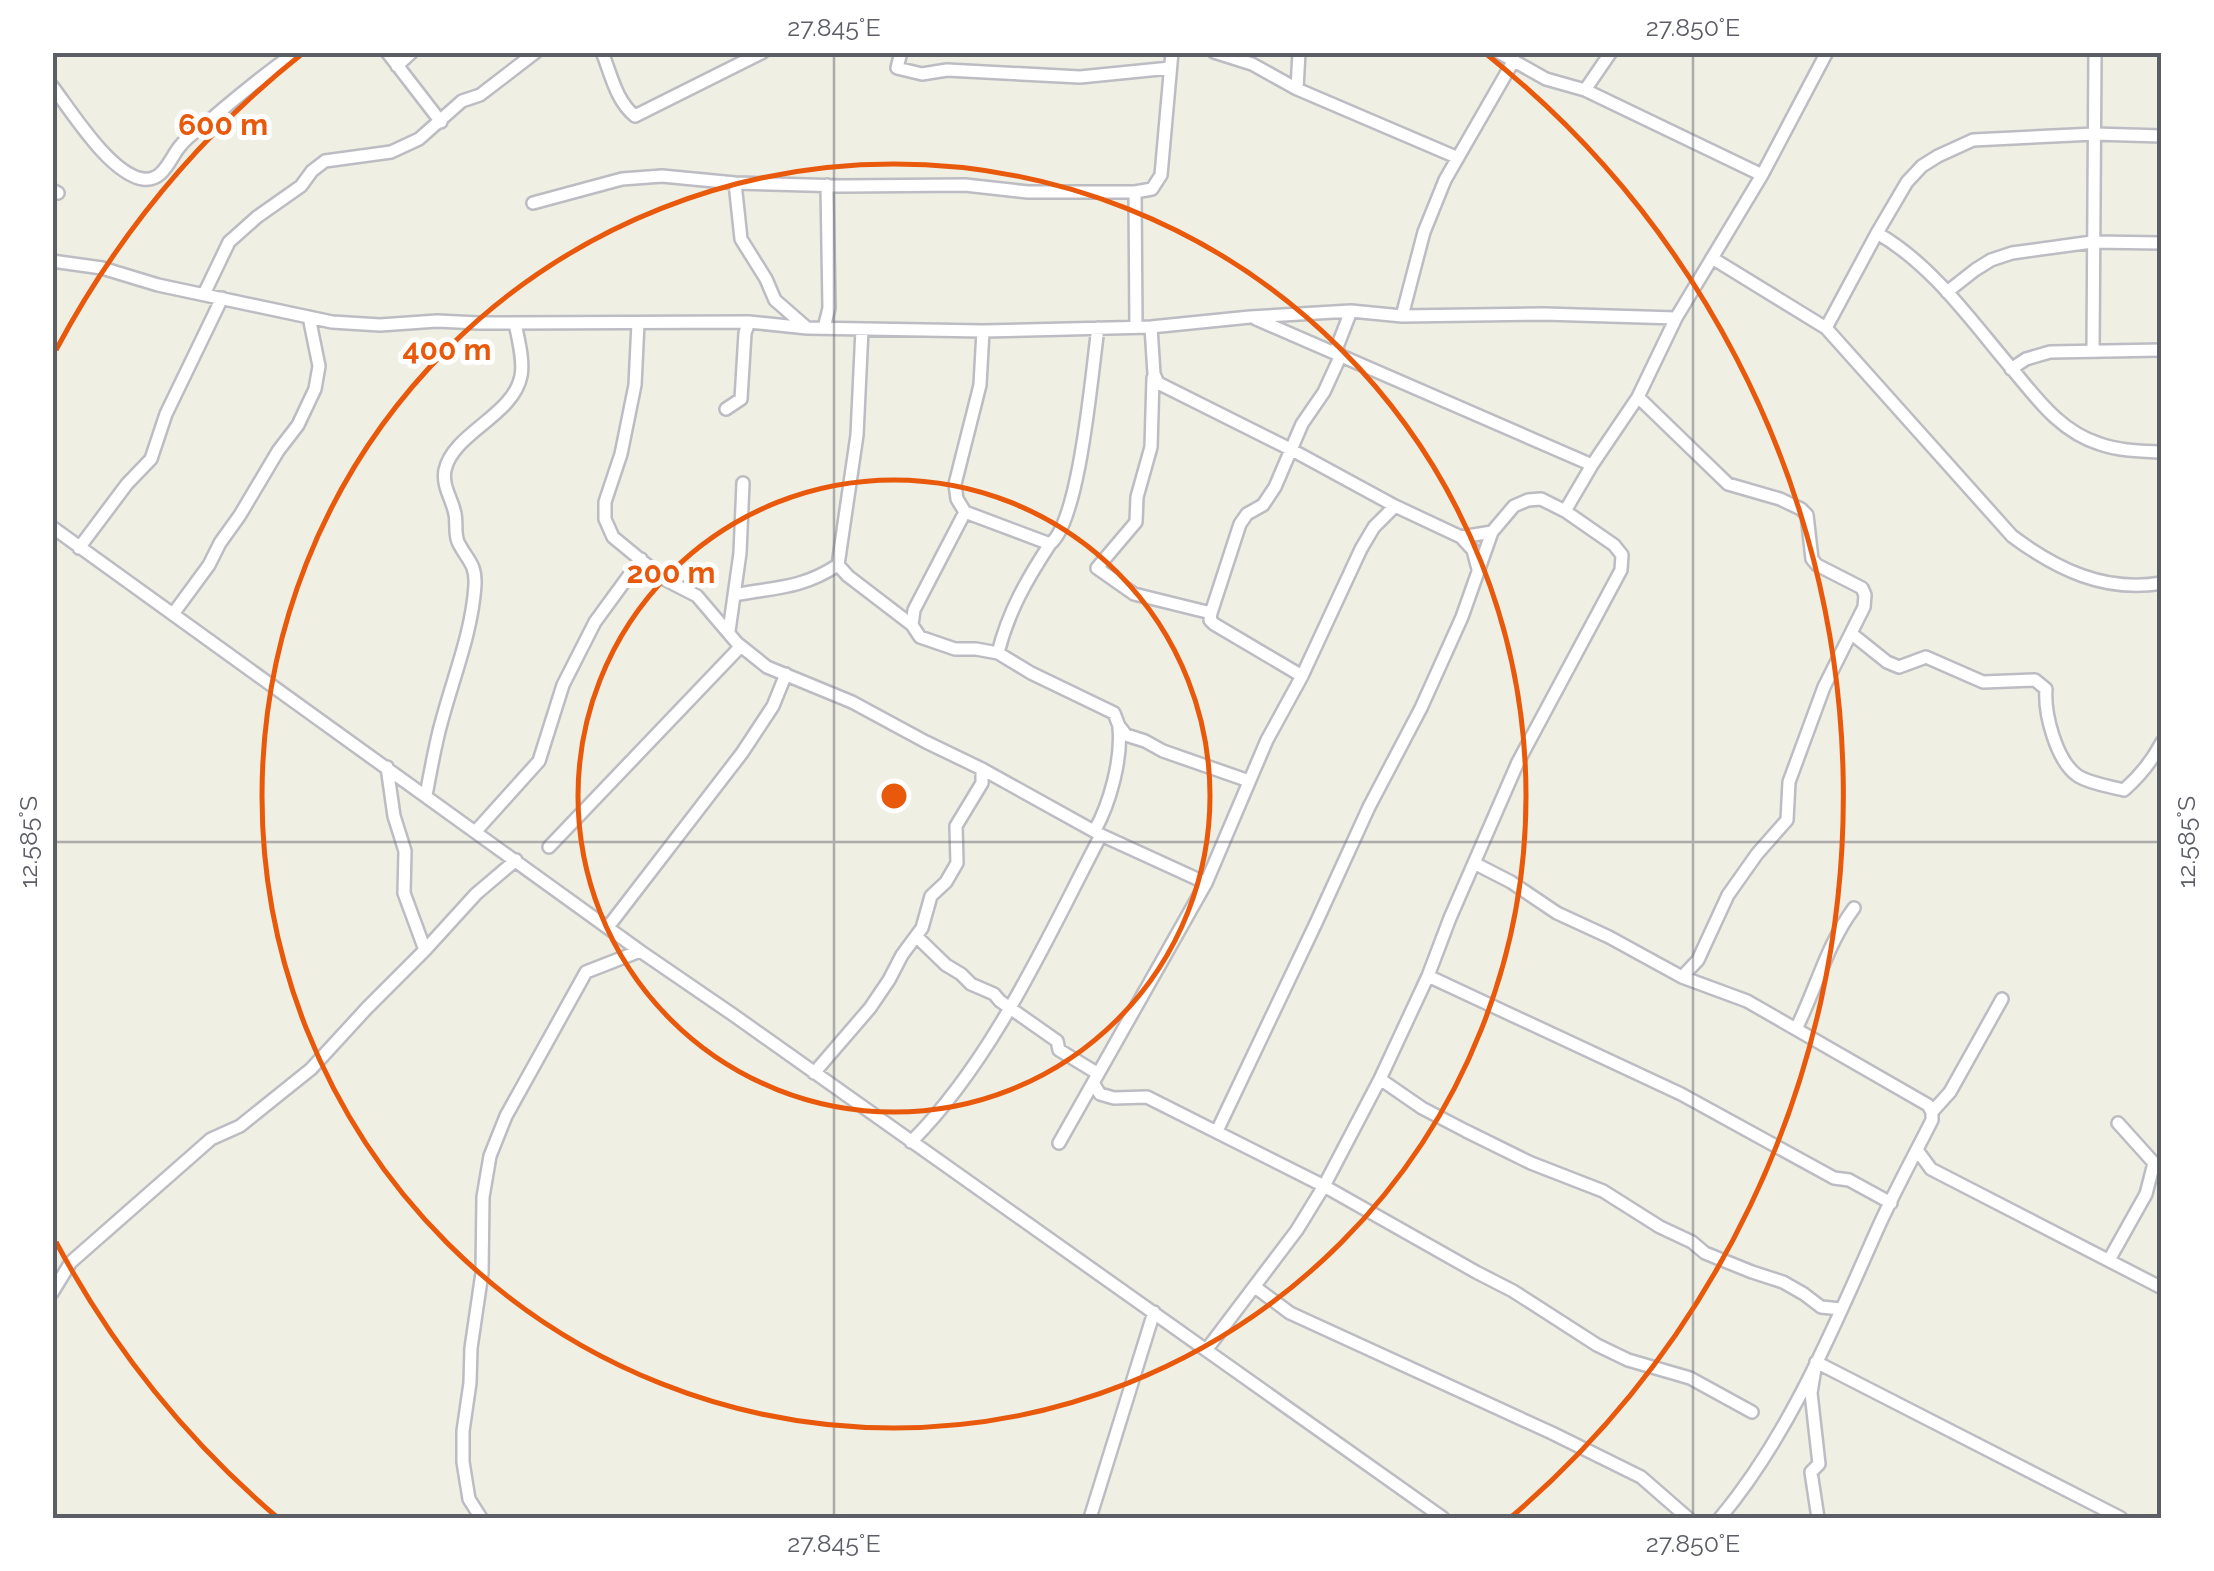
<svg xmlns="http://www.w3.org/2000/svg" width="2214" height="1571" font-family="Raleway,sans-serif">
<style>
.lines{fill:none;stroke-linecap:round;stroke-linejoin:round}
.street-casing{stroke:#bcbcc3;stroke-width:16}
.street{stroke:#fff;stroke-width:11}
.ticks{fill:none;stroke:#5c5e65;stroke-width:2.5;stroke-opacity:0.45}
.ring{fill:none;stroke:#e8590c;stroke-width:5}
.centre{fill:#e8590c;stroke:#fff;stroke-width:5}
.ring-label{font-size:30px;text-anchor:middle;font-weight:bold;fill:#e8590c;stroke:#fff;stroke-width:10;stroke-linejoin:round;paint-order:stroke}
.neatline{fill:none;stroke:#5c5e65;stroke-width:4}
.ticks-label{font-size:25px;text-anchor:middle;fill:#5c5e65}
</style>
<rect width="100%" height="100%" fill="#efefe4"/>
<g class="lines">
<g class="street-casing">
<path id="street" d="M387,52L441,122
M602,52C611,74 616,101 635,116L763,52
M901,52L897,68L922,74L947,70L1080,77L1170,68
M1214,52L1252,64L1297,89L1456,157
M1498,52L1546,79L1585,90L1762,175
M397,66L412,52
M52,86C72,112 110,174 143,179C164,182 170,157 181,145C189,135 201,128 210,120C238,96 266,73 296,52
M1297,89L1299,52
M1585,90L1611,52
M735,183L741,239L766,279L775,300L807,328
M52,190L58,193
M1135,192L1136,327
M533,203L622,179L662,176L735,183L843,186L965,185L1028,192H1135L1152,189L1161,175L1172,52
M1877,233L1907,182L1922,166L1938,156L1973,140L2094,134L2162,136
M1712,258L1826,328L1877,233C1933,265 1972,322 2013,370C2038,400 2061,432 2100,444C2120,451 2141,451 2162,452
M52,261L102,268L158,285L332,322L380,325L437,321L479,323L749,322L807,328L983,331L1151,327L1250,317L1351,311L1402,316L1544,314L1676,318
M1947,292L1975,270L1991,260L2012,253L2092,242L2162,243
M204,294L229,242L257,217L301,186L312,171L325,161L391,152L419,139L462,101L480,95L536,52
M1402,316L1424,232L1445,180L1514,60
M1256,319L1592,465
M638,323L635,385L621,454L605,502V519L613,537L664,579L697,596L737,643L767,667L852,702L926,742L982,769V783L956,826L957,863L946,882L931,896L922,928L902,955L889,980L870,1008L814,1073
M1151,327L1154,374L1158,383L1292,450L1395,506L1461,537L1473,550L1478,569
M824,328L829,308L827,185
M1826,328L2012,536C2056,569 2105,593 2162,583
M862,329L857,435L838,565L848,576L912,625
M983,331L980,385L955,484L957,499L965,512L1050,544C1080,521 1092,370 1098,328
M2093,351L2095,52
M2011,369L2026,359L2050,352L2162,350
M1153,378L1151,447L1137,497L1136,522L1097,568L1134,594L1211,613
M1638,397L1728,484L1780,499L1801,509L1807,515L1812,559L1817,565L1862,588L1865,595L1864,607L1824,687L1789,782L1787,820L1757,854L1728,895L1698,960L1682,977
M726,409L741,399L745,333L749,322
M965,512L914,610L912,625L920,637L955,649H976L998,653L1031,673L1114,713L1119,726L1126,735L1145,741L1163,751L1249,781
M52,527L640,951L732,1014L1443,1518
M1461,537L1492,532
M79,548L127,484L151,459L166,414L222,298
M734,595C776,587 801,589 838,565
M173,614L209,565L220,543L240,515L278,451L298,425L315,389L319,366L309,317
M729,631L740,553L743,483
M1852,634L1887,662L1899,667L1926,657L1983,682L2035,680L2046,689C2044,713 2056,761 2078,776C2091,784 2109,786 2124,790C2140,776 2152,761 2162,742
M998,653C1008,612 1027,579 1050,544
M1302,676L1214,624L1210,620L1211,613L1240,524L1247,514L1263,505L1275,487L1302,424L1324,392L1340,357L1337,347L1351,311
M982,769L1101,835L1206,883
M426,795C431,770 435,744 442,720C454,675 472,632 475,585C476,564 468,561 459,544C454,536 457,523 455,514C452,498 442,487 445,470C453,433 513,416 521,376C524,360 518,339 515,323
M1095,830C1110,803 1122,759 1119,728
M476,831L539,761L563,685L595,622L641,559
M549,847L741,646
M1474,863L1511,882L1557,913L1609,937L1682,977L1747,1001L1928,1105L1932,1112V1120C1914,1156 1894,1192 1877,1230C1833,1329 1790,1434 1720,1518
M608,927L742,753L773,706L786,674
M916,936L946,965L961,974L971,984L994,994L1000,1001L1057,1041L1059,1050L1097,1073
M425,950L476,894L516,860
M1428,976L1681,1094L1834,1178L1849,1180L1891,1203
M1796,1029C1816,989 1827,944 1854,908
M1380,1079L1422,1108L1466,1131L1531,1163L1603,1191L1660,1227L1692,1242L1705,1253L1752,1272L1783,1282L1804,1294L1821,1307L1841,1309
M1093,1083L1100,1094L1114,1098L1147,1097L1324,1186L1476,1272L1513,1291L1597,1345L1628,1360L1690,1378L1752,1412
M1932,1112L1950,1092L2002,999
M1217,1131L1316,923L1369,807L1421,708L1462,617L1492,532L1514,506L1528,500L1541,499L1565,511
M911,1142C994,1059 1047,938 1101,835
M1059,1143L1206,883L1267,740L1302,676L1361,549L1374,527L1395,506
M1917,1150L1931,1169L2162,1288
M2109,1260L2146,1194L2154,1163L2118,1123
M1255,1287L1290,1313L1552,1433L1641,1477L1688,1518
M52,1293L71,1262L211,1139L240,1126L311,1069L367,1008L425,950L404,893L405,851L394,816L387,767
M1207,1349L1297,1230L1324,1186L1380,1079L1428,976L1450,918L1518,762L1621,570L1622,555L1614,545L1565,511L1592,465L1638,397L1676,318L1762,175L1827,52
M481,1518L469,1499L463,1462V1431L470,1383L471,1348L482,1273L483,1197L490,1156L506,1116L586,972L640,951
M1090,1518L1154,1312
M1818,1518L1811,1472L1819,1464L1811,1393L1816,1362L2121,1518"/>
</g>
<use href="#street" class="street"/>
</g>
<path class="ticks" d="M834,52V1518M1693,52V1518M52,842H2162"/>
<g class="ring">
<circle cx="894" cy="796" r="316"/>
<circle cx="894" cy="796" r="632"/>
<path d="M278 1518A949 949 0 0 1 56 1242M56 350A949 949 0 0 1 303 53M1485 53A949 949 0 0 1 1510 1518"/>
</g>
<circle cx="894" cy="796" r="15" class="centre"/>
<g class="ring-label">
<text x="223" y="135">600 m</text>
<text x="447" y="360">400 m</text>
<text x="671" y="583">200 m</text>
</g>
<rect width="2214" height="1571" fill="none" stroke="#ffffff" stroke-width="110"/>
<rect x="55" y="55" width="2104" height="1461" class="neatline"/>
<g class="ticks-label">
<text x="834" y="36">27.845°E</text>
<text x="1693" y="36">27.850°E</text>
<text transform="translate(28 842) rotate(-90)" y="9">12.585°S</text>
<text transform="translate(2186 842) rotate(-90)" y="9">12.585°S</text>
<text x="834" y="1552">27.845°E</text>
<text x="1693" y="1552">27.850°E</text>
</g>
</svg>
